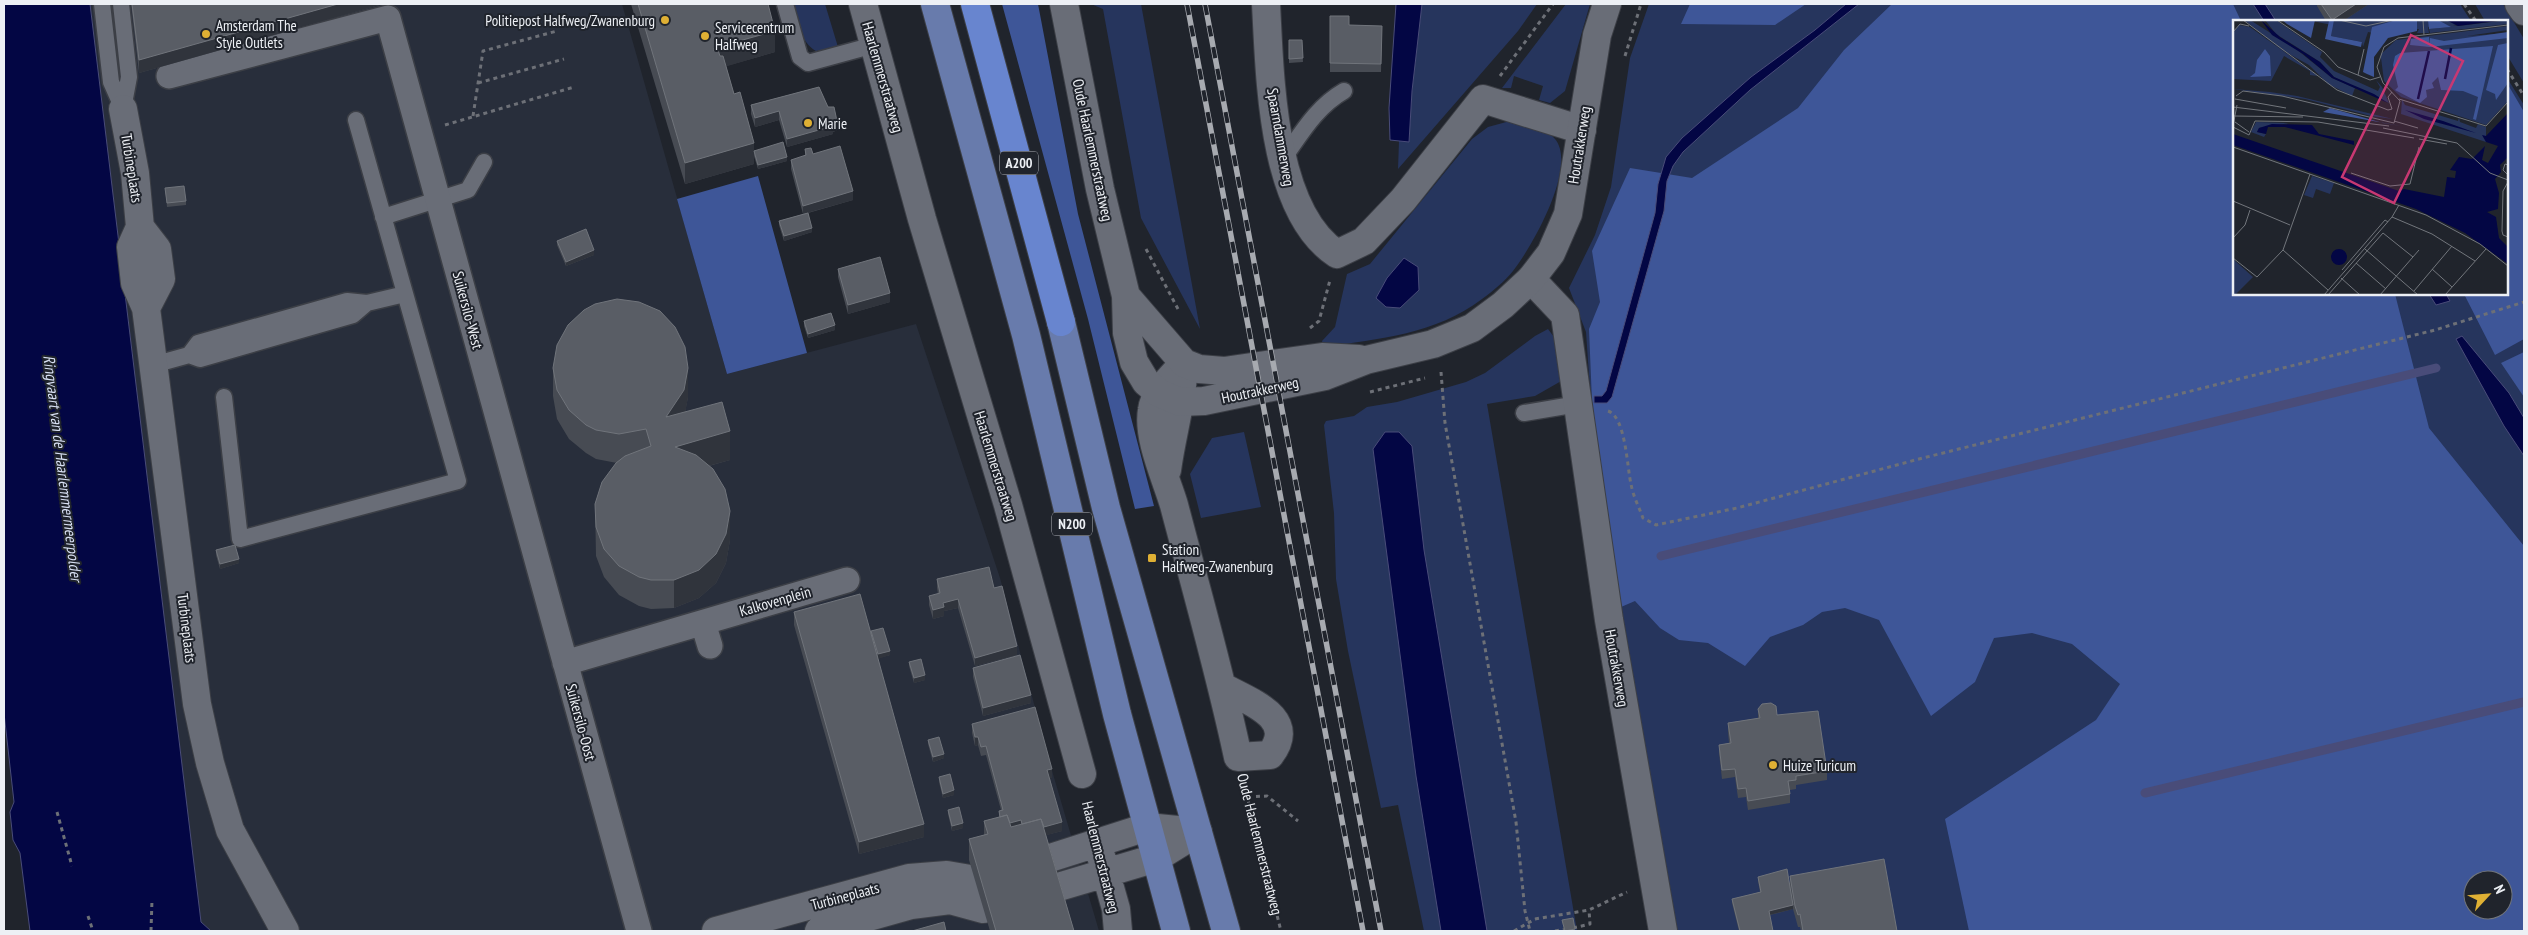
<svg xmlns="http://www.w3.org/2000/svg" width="2528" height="935" font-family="'PT Sans Narrow',sans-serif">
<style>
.built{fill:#282e3b}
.green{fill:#26355d;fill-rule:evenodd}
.forest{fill:#3e5698;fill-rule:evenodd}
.water{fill:#030644;stroke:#494c79}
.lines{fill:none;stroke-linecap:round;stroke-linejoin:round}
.stream{stroke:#494c79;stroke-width:9}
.service-casing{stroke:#3c3f46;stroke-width:19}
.pedestrian-casing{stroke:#3c3f46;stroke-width:28}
.minor-casing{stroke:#3c3f46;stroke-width:30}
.tertiary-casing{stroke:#3c3f46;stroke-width:30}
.primary-casing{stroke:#3c3f46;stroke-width:30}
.motorway-casing{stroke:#3c3f46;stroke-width:30}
.path{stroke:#6d7077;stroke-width:3;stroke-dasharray:4 4;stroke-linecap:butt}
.service{stroke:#696d77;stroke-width:16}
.pedestrian{stroke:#696d77;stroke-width:25}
.minor{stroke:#696d77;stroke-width:28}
.tertiary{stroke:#696d77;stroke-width:28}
.primary{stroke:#687bac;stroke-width:28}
.motorway{stroke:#6885cf;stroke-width:28}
.rail-casing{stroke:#a7aab0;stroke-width:5.5}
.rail{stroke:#20242c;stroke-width:4;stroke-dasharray:11;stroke-linecap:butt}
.path-bridge{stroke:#6d7077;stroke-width:3;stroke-dasharray:4 4;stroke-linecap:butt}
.wall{fill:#474b53}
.shaded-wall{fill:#30343c}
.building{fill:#595d65;stroke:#70747b}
.poi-dot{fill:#dfb034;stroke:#20242c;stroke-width:2}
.labels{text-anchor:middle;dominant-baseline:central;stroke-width:4;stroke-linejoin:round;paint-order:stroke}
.shield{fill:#20242c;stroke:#b0b3b9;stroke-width:1}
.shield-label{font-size:14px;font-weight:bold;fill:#edf0f5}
.poi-label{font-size:15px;fill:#edf0f5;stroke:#20242c;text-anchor:start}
.street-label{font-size:15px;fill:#edf0f5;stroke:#20242c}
.water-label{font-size:16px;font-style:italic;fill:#d7dff3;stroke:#20242c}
.inset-river{fill:none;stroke:#030644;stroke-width:2.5}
.inset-road{fill:none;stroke:#72767c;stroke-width:1}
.view{fill:#c83872;fill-opacity:0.15;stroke:#c83872;stroke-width:2.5}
.inset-edge{fill:none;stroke:#edf0f5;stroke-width:2.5}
</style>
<rect width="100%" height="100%" fill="#20242c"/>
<path class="built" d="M90,4H622L727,374L916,324L1000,578L1053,774L1099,931H211L201,922Z"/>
<path class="green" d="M793,4H825L838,47L816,51C800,42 798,21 793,4Z
M1091,4H1141L1200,329L1141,218L1103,9Z
M1422,4H1537L1518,31L1398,169L1399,141H1409L1412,91Z
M1566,4H1590L1565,91L1550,103L1539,100L1543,86L1514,76L1511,88H1502Z
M1649,4H2460L2471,21H2234V294H2507V78L2524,105V931H1672L1622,633L1591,403L1586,332L1569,288L1595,235L1611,187L1630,58ZM2473,880H2503V910H2473Z
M2475,4H2503L2524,39V83L2507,55V21H2485Z
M1510,121C1525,125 1544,125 1555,139C1578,166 1532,247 1513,271C1505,281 1493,291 1482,299C1436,334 1379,339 1324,347L1322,341L1335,327L1347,274L1370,264L1472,139L1488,127ZM1419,290L1400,308L1386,307Z
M1548,329L1557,341L1563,380L1535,396L1487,404L1577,931H1424L1398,805L1381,808L1348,651L1336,579L1334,513L1324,425L1326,421L1354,416L1367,407L1397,402L1466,382L1485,373L1535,336Z
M1244,432L1261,507L1201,518L1190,474L1212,438Z"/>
<path class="forest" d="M1002,4H1038L1078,214L1154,506L1135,509L1088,319Z
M1690,4H1806L1775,25L1681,24Z
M1892,4H2233L2241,21H2234V294H2395L2429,428L2524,546V931H1969L1945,819L2096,720L2120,684L2072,644L2032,633L1994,638L1975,682L1931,716L1879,620L1845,608L1822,612L1803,625L1770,637L1745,666L1708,643L1679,640L1660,628L1635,601L1621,607L1593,426L1589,329L1600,302L1592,251L1630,168L1692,178L1798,108L1844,50ZM2473,880H2503V910H2473Z
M2507,83L2524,112V339L2495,355L2464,294H2507Z
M758,176L807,353L727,374L677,199Z
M2524,352V397L2501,363Z"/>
<path class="water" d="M4,4H90L201,922L211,931H30L20,853L13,840L10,812L14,802L4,713Z
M1396,4H1422L1412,91L1409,142L1390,140L1389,108Z
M1846,4H1859L1750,90L1683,152L1673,166L1667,181L1664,211L1612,397L1607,403H1594V396H1602L1606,391L1655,213L1658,184L1666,157L1682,138L1751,77L1815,30Z
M2253,4H2265L2276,21H2264Z
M1404,258L1418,267L1419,290L1400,308L1386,307L1376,298L1387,278Z
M2429,294H2446L2450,301L2436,305Z
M2462,336L2509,393L2524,418V456L2504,426L2456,339Z
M1385,432H1399L1412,446L1424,550L1487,931H1441L1416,776L1373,449Z"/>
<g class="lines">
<path class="stream" d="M1661,556L2436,368
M2145,793L2524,702"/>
<g class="service-casing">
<path id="service" d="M102,4L111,82L123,109
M121,4L129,77L123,109
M785,4L800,57L808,63L874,45
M1283,159C1301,134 1316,107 1344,91
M383,217L468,190L484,162
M189,355L198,343L347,301L367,303L405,294
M153,365L189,355L200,359L353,315L367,303
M224,397L240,539L458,481L356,120
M1524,413L1578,404"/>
</g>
<g class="pedestrian-casing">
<path id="pedestrian" d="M169,76L388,18L639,931
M703,623L710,646
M565,663L847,580"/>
</g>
<g class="minor-casing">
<path id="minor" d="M863,4L922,219L1008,505L1082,774
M1266,4C1270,75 1271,211 1337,254L1364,241L1403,200L1483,99L1582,130
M123,109L135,173L140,227L131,247L135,283L146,308L197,704L210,763L230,830L285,931
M140,227L157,249L161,279L146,308
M1531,279L1565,315L1609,620L1663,931
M1184,363C1173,376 1154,392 1152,410C1147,438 1166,478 1174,505C1196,589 1220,672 1238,757L1270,755C1299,718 1250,702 1223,687
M1167,470C1171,439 1180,409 1183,377
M1101,856L1116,909L1118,931
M1047,859L1147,827L1198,832
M1055,888L1156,858L1198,832
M716,931L909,878L947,875L976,880
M819,931L911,905L950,900L983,909"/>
</g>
<g class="tertiary-casing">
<path id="tertiary" d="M1064,4L1100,189L1126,296L1127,333L1134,362L1146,382L1159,393L1180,402L1204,401L1325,376L1366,360L1433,344L1472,328L1503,305L1531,279L1551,253L1568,214L1597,35L1607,4
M2519,4L2524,11
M1126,296L1184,363L1199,369L1224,371L1322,357L1359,359"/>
</g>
<g class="primary-casing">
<path id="primary" d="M935,4L1026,335L1117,714L1176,931
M1061,322L1106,508L1226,931"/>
</g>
<g class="motorway-casing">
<path id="motorway" d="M975,4L1061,322"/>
</g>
<path class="path" d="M2464,4L2476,21
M1625,56L1641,4
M2507,69L2524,96
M1500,76L1553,4
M478,83L564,59
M473,116L483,51L557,31
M445,125L574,87
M1146,249L1178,309
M1310,328L1319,321L1330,280
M1441,372L1445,423L1516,822L1525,911L1530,931
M1370,392L1425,378
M1608,411C1626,417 1627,468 1631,484C1633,496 1639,507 1643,518L1656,525L1737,508L1919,459L2435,330L2524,302
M1244,784L1281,931
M1248,797L1267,796L1298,821
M1087,802L1090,815
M57,812L72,866
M88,916L93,931
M1535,919L1589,910L1627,892
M1573,928L1590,924L1589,910
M151,931L152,900
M1555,931L1567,929"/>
<use href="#service" class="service"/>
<use href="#pedestrian" class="pedestrian"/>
<use href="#minor" class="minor"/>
<use href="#tertiary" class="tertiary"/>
<use href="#primary" class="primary"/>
<use href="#motorway" class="motorway"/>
<g class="rail-casing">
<path id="rail" d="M1187,4L1363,931
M1205,4L1381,931"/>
</g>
<use href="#rail" class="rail"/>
<path class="path-bridge" d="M1514,931L1535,919"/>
</g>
<path class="wall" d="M131,4H383L139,73Z
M631,4H768L775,52L726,66L734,94L754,150L787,161L758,169L754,156V164L685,184Z
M2317,4H2369L2343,21H2326L2317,6Z
M1330,16L1349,25L1382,26L1381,72H1330Z
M1289,40H1302L1303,62L1289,63Z
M819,87L837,130L833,132V134L787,147L779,120L755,127L751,114V105Z
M805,149L813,154L853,200L808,213L812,232L784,241L779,225V221L803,214L791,169V160L805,156Z
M165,188L186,201V205L167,207Z
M557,241L594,255L566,266L557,245Z
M838,269L890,302L848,314L838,277Z
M804,321L835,330L808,338L804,326Z
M553,368L688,397L685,412L730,460L709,466L730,540L726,563L716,583L699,598L674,608L651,609L639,606L619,595L604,577L596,556L595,504L617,463L596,459L586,453L569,439L557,419L553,396Z
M216,550L239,563L220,569L216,555Z
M937,579L994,588L1017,655L975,666L958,608L944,611V616L933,619L929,605V596L938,594L937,588Z
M794,612L871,635V631L890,655L878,658L924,837L859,854L794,625Z
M909,662L925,680L914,683L909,666Z
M973,668L1031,703L983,716L973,677Z
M1758,709L1777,715L1827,771V780L1796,785V789L1790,790V803L1748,810L1746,797L1738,798L1735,777L1722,779L1719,753V745L1729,743L1728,732V723L1758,718Z
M972,724L1052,778H1050L1062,831L1046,835L1074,931H990L969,860V839L984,835V821L999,817V811L1001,810L986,755L981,756L978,745L975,746L972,733Z
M928,740L944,758L933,762L928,744Z
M939,777L954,795L943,798L939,782Z
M948,810L963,828L952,831L948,814Z
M1790,876L1897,931H1801L1800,927H1798L1793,909L1770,915L1773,931H1739L1732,903V899L1760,892L1758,881V877L1790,885Z
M1562,920L1575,929V931H1564Z"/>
<path class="shaded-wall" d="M338,4H383L139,73V60Z
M2356,4H2369L2343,21H2332V20Z
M775,31V52L714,70V48Z
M779,111V120L755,127V118Z
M837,121V130L833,132V134L787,147V139Z
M754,143V164L685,184V163Z
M787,157V161L758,169V165Z
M853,191V200L803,214V206Z
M812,228V232L784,241V236Z
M594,250V255L566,266V262Z
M890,293V302L848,314V305Z
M835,325V330L808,338V334Z
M688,368V397L684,419L666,417Z
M730,431V460L675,475V447Z
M730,511V540L726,563L716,583L699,598L674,608V580Z
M239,559V563L220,569V564Z
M958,599V608L944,611V616L933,619V610L943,603Z
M1017,646V655L975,666V658Z
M890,651V655L878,659V654Z
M925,675V680L914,683V678Z
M1031,695V703L983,716V708Z
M975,737H978V745L975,746Z
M944,754V758L933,762V757Z
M1052,769V778L1047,779V770Z
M954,790V795L943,798V794Z
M1021,820V829L1008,832V823Z
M1062,822V831L1024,841V832Z
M963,823V828L952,831V826Z
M924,824V837L859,854V842Z
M1793,905V909L1769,915V911Z"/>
<path class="building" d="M132,4H338L139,60Z
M638,4H768L775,31L714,48V51L718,50L720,56H723L734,94L740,92L754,143L685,163Z
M2321,4H2356L2332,20Z
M1330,16H1349V25L1382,26L1381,64L1330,63Z
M1289,40H1302L1303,58L1289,59Z
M819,87L828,107H834L837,121L833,123V126L787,139L779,111L755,118L751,105Z
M783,142L787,157L758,165L754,151Z
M840,146L853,191L803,206L791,160L806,155L805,149L811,148L813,154Z
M184,186L186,201L167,203L165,188Z
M808,213L812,228L784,236L779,221Z
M586,229L594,250L566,262L557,241Z
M880,257L890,293L848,305L838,269Z
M617,299L639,302L660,311L675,327L685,347L688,368L684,390L666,417L722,402L730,431L675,447L696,455L713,469L725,489L730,511L726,534L716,554L699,570L674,580H651L639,577L619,566L604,549L596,527L595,504L602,482L616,463L625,456L651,446L646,429L619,434L596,430L586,425L569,410L557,390L553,368L557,345L568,325L584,310L595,304Z
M831,313L835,325L808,334L804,321Z
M235,545L239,559L220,564L216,550Z
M989,567L994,588L1002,586L1017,646L975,658L958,599L943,603L944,607L933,610L929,596L940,593L937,579Z
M860,594L924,824L859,842L794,612Z
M883,628L890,651L878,654L871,631Z
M1020,655L1031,695L983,708L973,668Z
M921,659L925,675L914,678L909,662Z
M1771,703L1776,706L1777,715L1818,711L1827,771L1796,776V780L1788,781L1790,794L1748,801L1746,788L1738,789L1735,769L1722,770L1719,745L1731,743L1728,723L1760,718L1758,709L1762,704Z
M1035,707L1052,769L1047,770L1062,822L1044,827L1041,819L1022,824L1021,820L1010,823L1007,815L1000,817L999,811L1003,810L986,746L981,747L978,737H975L972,724Z
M939,737L944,754L933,757L928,740Z
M950,774L954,790L943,794L939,777Z
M959,807L963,823L952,826L948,810Z
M1007,815L1011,827L1041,819L1074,931H996L969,839L988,834L984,821Z
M1884,859L1897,931H1803L1800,914L1798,915L1795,906L1790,876Z
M1787,869L1793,905L1769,911L1773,931H1740L1732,899L1761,892L1758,877Z
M1573,918L1575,929L1565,931L1562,920Z
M944,922L946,931H912Z"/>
<g class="poi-dot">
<circle cx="665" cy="20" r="5"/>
<circle cx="206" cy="34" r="5"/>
<circle cx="705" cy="36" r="5"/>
<circle cx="808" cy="123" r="5"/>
<rect x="1147" y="553" width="10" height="10" rx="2.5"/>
<circle cx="1773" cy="765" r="5"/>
</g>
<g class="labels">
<g class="shield">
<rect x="1000" y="151.5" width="38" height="23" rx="4"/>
<rect x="1052" y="512.5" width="40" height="23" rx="4"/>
</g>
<g class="shield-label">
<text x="1019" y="163">A200</text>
<text x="1072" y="524">N200</text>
</g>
<g class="poi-label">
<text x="655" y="20" text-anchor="end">Politiepost Halfweg/Zwanenburg</text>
<text x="216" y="25">Amsterdam The<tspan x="216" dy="17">Style Outlets</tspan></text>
<text x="715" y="27">Servicecentrum<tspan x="715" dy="17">Halfweg</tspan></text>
<text x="818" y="123">Marie</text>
<text x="1162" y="549">Station<tspan x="1162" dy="17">Halfweg-Zwanenburg</tspan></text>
<text x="1783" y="765">Huize Turicum</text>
</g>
<g class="street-label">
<text transform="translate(883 77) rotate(74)">Haarlemmerstraatweg</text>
<text transform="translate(1281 137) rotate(80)">Spaarndammerweg</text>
<text transform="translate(1579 145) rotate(-81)">Houtrakkerweg</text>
<text transform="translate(1093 150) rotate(78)">Oude Haarlemmerstraatweg</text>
<text transform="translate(132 168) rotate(81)">Turbineplaats</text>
<text transform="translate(468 310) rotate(75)">Suikersilo-West</text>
<text transform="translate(1260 390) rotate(-12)">Houtrakkerweg</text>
<text transform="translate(996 466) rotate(73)">Haarlemmerstraatweg</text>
<text transform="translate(775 601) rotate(-16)">Kalkovenplein</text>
<text transform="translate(187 628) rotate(83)">Turbineplaats</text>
<text transform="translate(1617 668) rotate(80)">Houtrakkerweg</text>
<text transform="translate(581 722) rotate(75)">Suikersilo-Oost</text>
<text transform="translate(1260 844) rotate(76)">Oude Haarlemmerstraatweg</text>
<text transform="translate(1101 857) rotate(76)">Haarlemmerstraatweg</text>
<text transform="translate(845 896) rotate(-15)">Turbineplaats</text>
</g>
<g class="water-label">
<text transform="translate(63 468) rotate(83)">Ringvaart van de Haarlemmermeerpolder</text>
</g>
</g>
<g transform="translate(2233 20)">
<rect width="275" height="275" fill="#20242c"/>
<path d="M11,0H17L63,29L99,58L122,68L119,76L95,64L76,45L49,30ZM32,0H43L89,32L87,37L101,51L145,71L147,67L143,60L149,67L156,83L101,57L87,42L43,14ZM74,0H248L220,5L225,6L275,0V4L197,13L196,9L217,7L214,5L195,7L196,13H184L186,9L145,14L135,12L130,27L129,22L98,16L99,5ZM6,5L17,7L85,56L77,55V51L51,36L38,61L0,59V13ZM275,6V10L234,16L275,13V81L253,105L168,77L151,61L148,38L147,53L148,34L163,20ZM0,69L37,72L64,76L160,99L138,96L72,79ZM169,79L172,85L225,101L226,97L227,102L243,108L245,104L253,107V122L168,94ZM23,102L56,103L26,108L24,112L33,114L31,117L18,112ZM79,156L101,163L97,174L83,169L80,178L71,175ZM0,239L20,257L2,275H0Z" fill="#26355d"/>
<path d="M49,0H82L78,18L54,4ZM93,0H101L98,16L129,22L128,27L92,19L96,1ZM163,0H184V11L155,18L141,37V57L134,54L130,52L139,7ZM195,0H205L218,7L196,9ZM275,12V18L197,27L177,25L178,19L196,17L197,25V18L211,21ZM275,23V63L263,80L262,74L253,70L265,25ZM260,26L243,100L240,99L245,77L230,71L208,70L205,57L199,63L201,68L193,70L194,77L187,83L162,70L165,67L160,45L162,36L167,33ZM32,29L37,36L38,56L17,57L22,53L24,40ZM97,88L150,103L168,106L90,92Z" fill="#3e5698"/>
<path d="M28,0L47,17L87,42L101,57L141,74L155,83L99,58L70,34L39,15ZM213,0H271L225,6ZM172,90L210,101L243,113L191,99ZM275,93V137L267,145L268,152L262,159L266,173L265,189L254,192L263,197L266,218L275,227V244L232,213L183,189L0,125V114L166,171L171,169L211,177L214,157L222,158L223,151L217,150L226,137L239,139L252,126L249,140L255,143L265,126L253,122L249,115L253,116ZM39,104L79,105L86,114L121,121V125L52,107H35L33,114L24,112L26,108ZM98 237a8 8 0 1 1 16 0a8 8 0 1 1-16 0Z" fill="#030644"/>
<path class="inset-river" d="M212,59L218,28M185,79L196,31"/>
<path class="inset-road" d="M10,0L104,70L155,90L159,89L155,77L159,72M44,0L91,32L105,47L137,60L147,57M106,0L133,6L160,0M190,0L191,15M0,12L7,4L16,6M125,55L131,29M3,76L10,71L49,76L161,103L167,81L150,63L144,47L151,27L165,18L275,5M2,79L53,88M166,79L253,106L275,82M0,87L156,106M1,96L70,97M161,101L185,108M2,102L16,112M0,106L4,85M0,107L16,115L22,101L85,102L181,118M150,108L224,123L257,153L275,160M186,119L214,124M0,127L193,195L247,224L275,246M275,145L272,144L270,150L275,155M118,153L157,166L177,164M275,162L270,171L269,211L270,215L275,217M177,164L186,127M0,181L57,205M159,197L199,214L242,241M0,218L12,205L17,190M132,229L185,275M50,230L95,270M0,238L24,257L50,230L77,154M123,243L153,269M199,249L219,267M109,250L152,200L155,202M108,258L127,275M181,271L219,226M91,275L159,197L166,185M95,275L150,213L180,237M147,275L186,230M212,275L253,229"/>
<path class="view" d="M178,15L230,41L161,183L109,157Z"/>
<rect width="275" height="275" class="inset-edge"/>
</g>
<rect width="2528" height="935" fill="none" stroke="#edf0f5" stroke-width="10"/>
<g transform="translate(2488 895) rotate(64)"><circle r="24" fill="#20242c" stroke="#72767c"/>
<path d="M0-4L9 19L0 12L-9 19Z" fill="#dfb034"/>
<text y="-8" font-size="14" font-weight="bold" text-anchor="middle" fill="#edf0f5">N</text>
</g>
</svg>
